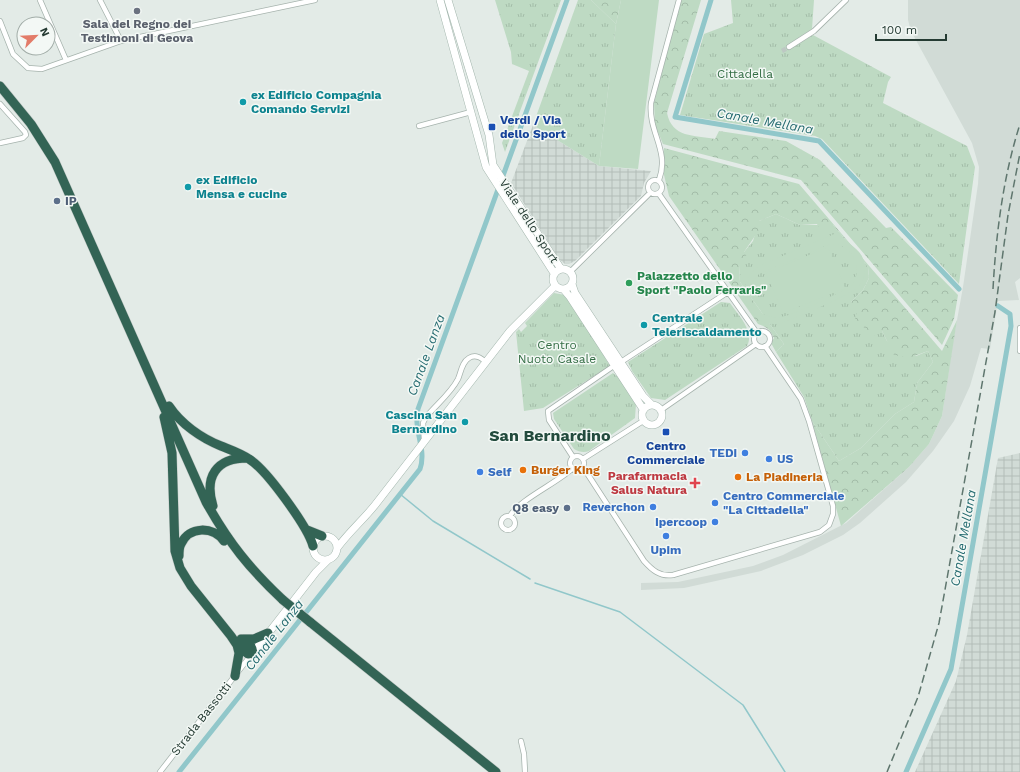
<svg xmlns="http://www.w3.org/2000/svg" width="1020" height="772" font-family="'Work Sans',sans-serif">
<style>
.built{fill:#d1dbd6}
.industrial{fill:url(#industrial-grid)}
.grass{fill:url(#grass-tufts)}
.forest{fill:url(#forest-crowns)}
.garden{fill:#bedac3;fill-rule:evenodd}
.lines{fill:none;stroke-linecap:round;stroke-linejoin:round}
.stream{stroke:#91c7ca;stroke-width:1.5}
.canal{stroke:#91c7ca;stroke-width:5}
.street-tunnel{stroke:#bdc8c3;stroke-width:4.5;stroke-dasharray:4.5 2;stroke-linecap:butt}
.street-casing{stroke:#a6b3ad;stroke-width:6}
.secondary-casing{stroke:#a3b6ad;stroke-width:8}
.highway-casing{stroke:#c2c8c6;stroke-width:10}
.street{stroke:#fff;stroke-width:4.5}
.secondary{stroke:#fff;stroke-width:7}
.highway{stroke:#336455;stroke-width:9}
.rail{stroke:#5f766e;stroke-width:1.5;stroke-dasharray:8 4;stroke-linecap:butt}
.highway-bridge-casing{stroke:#c2c8c6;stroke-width:10;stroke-linecap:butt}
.highway-bridge{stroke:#336455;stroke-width:9}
.worship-dot{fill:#6b7280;stroke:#f3f8f5;stroke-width:1.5}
.culture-dot{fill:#0f9aa8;stroke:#f3f8f5;stroke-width:1.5}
.transit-dot{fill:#1a4fb4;stroke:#f3f8f5;stroke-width:1.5}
.service-dot{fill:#5c6f8a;stroke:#f3f8f5;stroke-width:1.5}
.leisure-dot{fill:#2e9e5b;stroke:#f3f8f5;stroke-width:1.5}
.shop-dot{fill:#3f7fe0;stroke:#f3f8f5;stroke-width:1.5}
.food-dot{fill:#e8710a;stroke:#f3f8f5;stroke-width:1.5}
.health-dot{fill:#e0444e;stroke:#f3f8f5;stroke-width:1.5}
.labels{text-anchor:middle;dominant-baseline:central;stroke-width:3;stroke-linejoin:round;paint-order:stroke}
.worship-label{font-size:12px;font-weight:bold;fill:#5b616d;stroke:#f3f8f5}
.park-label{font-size:12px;fill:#336d44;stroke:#f3f8f5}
.culture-label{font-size:12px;font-weight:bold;fill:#0d838f;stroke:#f3f8f5;text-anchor:start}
.transit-label{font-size:12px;font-weight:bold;fill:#164399;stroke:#f3f8f5;text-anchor:start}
.service-label{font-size:12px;font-weight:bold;fill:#4e5e75;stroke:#f3f8f5;text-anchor:start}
.street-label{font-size:12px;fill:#253b33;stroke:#f3f8f5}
.leisure-label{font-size:12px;font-weight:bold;fill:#27864d;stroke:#f3f8f5;text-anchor:start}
.shop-label{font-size:12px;font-weight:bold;fill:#366cbe;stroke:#f3f8f5;text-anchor:end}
.food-label{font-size:12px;font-weight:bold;fill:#c56008;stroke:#f3f8f5;text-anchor:start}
.health-label{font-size:12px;font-weight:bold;fill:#be3a42;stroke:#f3f8f5;text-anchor:end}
.water-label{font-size:13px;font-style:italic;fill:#256b70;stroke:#f3f8f5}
.district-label{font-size:16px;font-weight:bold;fill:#234b3d;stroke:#f3f8f5}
</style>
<defs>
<pattern id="industrial-grid" width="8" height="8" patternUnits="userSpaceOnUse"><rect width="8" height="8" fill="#d1dbd6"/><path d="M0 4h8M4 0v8" fill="none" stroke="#b3bdb8"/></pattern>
<pattern id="grass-tufts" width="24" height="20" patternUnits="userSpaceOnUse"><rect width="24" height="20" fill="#bedac3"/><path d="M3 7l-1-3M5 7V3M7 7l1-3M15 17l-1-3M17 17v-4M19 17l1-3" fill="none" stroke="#a3bca8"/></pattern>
<pattern id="forest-crowns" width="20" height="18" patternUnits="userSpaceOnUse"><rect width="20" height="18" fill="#bedac3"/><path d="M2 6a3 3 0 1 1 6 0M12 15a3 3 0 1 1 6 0" fill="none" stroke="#a3bca8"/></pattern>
</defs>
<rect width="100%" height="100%" fill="#e3ebe7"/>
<path class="built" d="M908,0H1020V278L1015,282L1019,300L998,301L990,349L981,348L970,386L954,421L933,451L906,482L860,523L843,535L803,555L761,571L684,588L641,590V583L678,582L753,566L783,555L846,523L909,467L929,444L942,416L953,342L963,287L978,184L979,167L972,143L911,31L908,20Z"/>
<path class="industrial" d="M533,125L599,166L651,171L644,183L641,196L575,261L569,264H565L559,259L511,183Z
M1020,453V772H915L956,681L967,635L998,458Z"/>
<path class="grass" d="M495,0H561L505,152L502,143L529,71L512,64L511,52Z
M578,0H591L616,24L599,166L533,125Z
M731,0H814L812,29L788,45L790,49L813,35L891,77L888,82L883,103L967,146L975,167L959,284L822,139L815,136L680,115L704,34L733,23Z
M776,214L800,225H833L868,267L869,278L863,290L851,302L882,331L887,341L916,356L928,351L933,362L917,383L914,402L895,414L861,448L839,461L812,421L804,397L776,352L784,344L740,282L739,265L744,252L753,241L759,221Z
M554,293L565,295L606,357L605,358L610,366L543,408L524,411L516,332L519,329L521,332L527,326L525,323Z
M721,302L730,303C738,315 755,331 747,346L665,400L651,398L632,371L628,362Z
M613,373L620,379L636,404L635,418L589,451C584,453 579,452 574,449L554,419L553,413Z"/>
<path class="forest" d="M591,0H621L616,24Z
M681,0H701L667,113C672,138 694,135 715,139L719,131L786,141L820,160L886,228L891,227L958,295L954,319L942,345L801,180L663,144L655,125L654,103Z
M664,148L799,184L942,351L957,320L942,416L929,444L909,467L841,526L812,421L839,461L861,448L895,414L914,402L917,383L933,362L928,351L909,358L894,355L882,331L873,336L855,319L857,312L851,302L863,290L869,278L868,267L833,225L821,232L817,224L800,225L776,214L759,221V230L744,252L747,257L746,263L739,265L740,282L784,344L776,352L771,343L774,338C770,329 767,327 758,324L669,196L664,175Z"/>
<path class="garden" d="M621,0H659L638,169L599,166L616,24Z
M839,232C845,246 865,246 865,270C865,276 862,283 858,287C850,295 787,323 775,324C752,325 738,297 748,278C751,272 756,268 761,265ZM830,244C852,242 865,270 851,286C839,293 793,316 780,317C768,319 754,311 751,299C748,289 752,281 759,274Z
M828,247L845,288L783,313L766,273Z"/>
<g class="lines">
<path class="stream" d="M400,494L433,521L530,579
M535,583L620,612L743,705L785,772"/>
<path class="canal" d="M711,0L675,117L819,141L959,289
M179,772L420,469C427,449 413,431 418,409L567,0
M906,772L951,669L1011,326L1010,314L998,306"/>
<path class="street-tunnel" d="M782,51L789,47"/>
<g class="street-casing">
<path id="street" d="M40,0L66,60
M100,0L121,41
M0,21L13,54L28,68L42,69L121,41L315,0
M789,47L814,31L846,0
M0,104L25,132L26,135L23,138L0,143
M419,126L471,112
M648 187a7 7 0 1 1 14 0a7 7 0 1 1-14 0Z
M659,180C670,151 648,132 651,103L679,0
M659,194L757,333
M570,272L650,193
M1020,328V351
M754 339a8 8 0 1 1 16 0a8 8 0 1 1-16 0Z
M621,362L728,292
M661,410L756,344
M423,441L424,439L423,423L426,417C436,405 451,393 458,379C461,372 462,362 469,358C476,354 481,358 486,362
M570 463a7 7 0 1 1 14 0a7 7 0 1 1-14 0Z
M573,457L549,420L548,411L615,365
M583,459L643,421
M583,467L644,561C652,570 660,577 673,575L820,532L829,525L833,514V506L809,421L801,399L765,346
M501 523a7 7 0 1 1 14 0a7 7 0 1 1-14 0Z
M510,516C519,500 557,483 573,468
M521,741L524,754L525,772
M160,772L251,655"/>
</g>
<g class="secondary-casing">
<path id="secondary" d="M440,0L486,167L554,273
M448,0L489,135L493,165L561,269
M553 279a10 10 0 1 1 20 0a10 10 0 1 1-20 0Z
M572,284L575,293L643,396L651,404
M564,290L570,297L643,409
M642 415a10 10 0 1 1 20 0a10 10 0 1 1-20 0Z
M313 548a12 12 0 1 1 24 0a12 12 0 1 1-24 0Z
M338,547C349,532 363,520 375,505L510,331L555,286
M253,653L316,572L328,560"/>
</g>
<g class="highway-casing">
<path id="highway" d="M0,86L31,124L55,162L206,502C229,543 249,568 283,600
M169,406C181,424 201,438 221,446C231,450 240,453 249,459C266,469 308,527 313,546
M164,417L172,453L175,551L180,568L191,586L231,636L237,645L239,653L235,676
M213,506C204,477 216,458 247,458
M307,530L322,536
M179,556C179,553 179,547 181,544C189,526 213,526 224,541
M310,622L496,772
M243,639H254L268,633
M237,645L248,654L253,653C252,645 248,642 241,639"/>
</g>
<use href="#street" class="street"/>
<use href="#secondary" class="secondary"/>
<use href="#highway" class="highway"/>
<path class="rail" d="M993,289C996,234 1003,177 1020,124
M887,772L918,697L939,623L995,312L1008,215L1020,153"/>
<g class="highway-bridge-casing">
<path id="highway-bridge" d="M283,600L310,622"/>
</g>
<use href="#highway-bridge" class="highway-bridge"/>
</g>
<circle class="worship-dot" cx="137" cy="11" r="4"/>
<g class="culture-dot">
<circle cx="243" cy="102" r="4"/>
<circle cx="188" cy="187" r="4"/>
<circle cx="644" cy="325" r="4"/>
<circle cx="465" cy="422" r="4"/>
</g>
<g class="transit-dot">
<rect x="488" y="123" width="8" height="8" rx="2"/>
<rect x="662" y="428" width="8" height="8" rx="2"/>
</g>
<g class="service-dot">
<circle cx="57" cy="201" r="4"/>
<circle cx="567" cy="508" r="4"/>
</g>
<circle class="leisure-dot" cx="629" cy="283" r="4"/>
<g class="shop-dot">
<circle cx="745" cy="453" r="4"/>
<circle cx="769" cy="459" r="4"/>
<circle cx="480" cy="472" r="4"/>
<circle cx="715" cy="503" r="4"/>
<circle cx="653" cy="507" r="4"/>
<circle cx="715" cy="522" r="4"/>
<circle cx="666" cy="536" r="4"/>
</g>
<g class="food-dot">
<circle cx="523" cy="470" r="4"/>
<circle cx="738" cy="477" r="4"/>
</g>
<path class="health-dot" d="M693 477h4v4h4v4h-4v4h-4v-4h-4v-4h4z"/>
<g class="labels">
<g class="worship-label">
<text x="137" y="24">Sala del Regno dei<tspan x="137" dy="14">Testimoni di Geova</tspan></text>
</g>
<g class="park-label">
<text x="745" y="74">Cittadella</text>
<text x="557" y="345">Centro<tspan x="557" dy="14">Nuoto Casale</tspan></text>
</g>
<g class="culture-label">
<text x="251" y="95">ex Edificio Compagnia<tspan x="251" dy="14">Comando Servizi</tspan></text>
<text x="196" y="180">ex Edificio<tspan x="196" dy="14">Mensa e cucine</tspan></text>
<text x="652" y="318">Centrale<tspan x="652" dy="14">Teleriscaldamento</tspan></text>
<text x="457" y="415" text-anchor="end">Cascina San<tspan x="457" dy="14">Bernardino</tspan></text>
</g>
<g class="transit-label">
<text x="500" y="120">Verdi / Via<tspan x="500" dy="14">dello Sport</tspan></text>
<text x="666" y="446" text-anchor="middle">Centro<tspan x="666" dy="14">Commerciale</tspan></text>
</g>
<g class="service-label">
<text x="65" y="201">IP</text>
<text x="559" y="508" text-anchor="end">Q8 easy</text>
</g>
<g class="street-label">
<text transform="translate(529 221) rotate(57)">Viale dello Sport</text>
<text transform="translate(201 719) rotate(-52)">Strada Bassotti</text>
</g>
<g class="leisure-label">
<text x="637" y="276">Palazzetto dello<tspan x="637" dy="14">Sport "Paolo Ferraris"</tspan></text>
</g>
<g class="shop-label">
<text x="737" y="453">TEDi</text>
<text x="777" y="459" text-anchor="start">US</text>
<text x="488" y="472" text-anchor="start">Self</text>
<text x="723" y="496" text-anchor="start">Centro Commerciale<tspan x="723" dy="14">"La Cittadella"</tspan></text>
<text x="645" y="507">Reverchon</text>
<text x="707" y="522">Ipercoop</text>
<text x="666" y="550" text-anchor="middle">Upim</text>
</g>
<g class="food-label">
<text x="531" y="470">Burger King</text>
<text x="746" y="477">La Piadineria</text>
</g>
<g class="health-label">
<text x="687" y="476">Parafarmacia<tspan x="687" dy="14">Salus Natura</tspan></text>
</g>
<g class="water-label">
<text transform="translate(765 121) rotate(10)">Canale Mellana</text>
<text transform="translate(426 355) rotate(-70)">Canale Lanza</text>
<text transform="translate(963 538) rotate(-80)">Canale Mellana</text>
<text transform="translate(274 635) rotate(-52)">Canale Lanza</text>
</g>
<g class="district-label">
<text x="550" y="435">San Bernardino</text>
</g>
</g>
<g transform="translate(36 36) rotate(66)"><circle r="19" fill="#f3f8f5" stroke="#a1aca7"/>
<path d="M0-3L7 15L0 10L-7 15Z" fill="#e37c69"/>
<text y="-6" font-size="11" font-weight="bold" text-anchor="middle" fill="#253b33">N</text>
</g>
<path d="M876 34v6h70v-6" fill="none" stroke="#253b33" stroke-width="2"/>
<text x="882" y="34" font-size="12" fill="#253b33" stroke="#f3f8f5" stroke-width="3" paint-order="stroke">100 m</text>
</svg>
